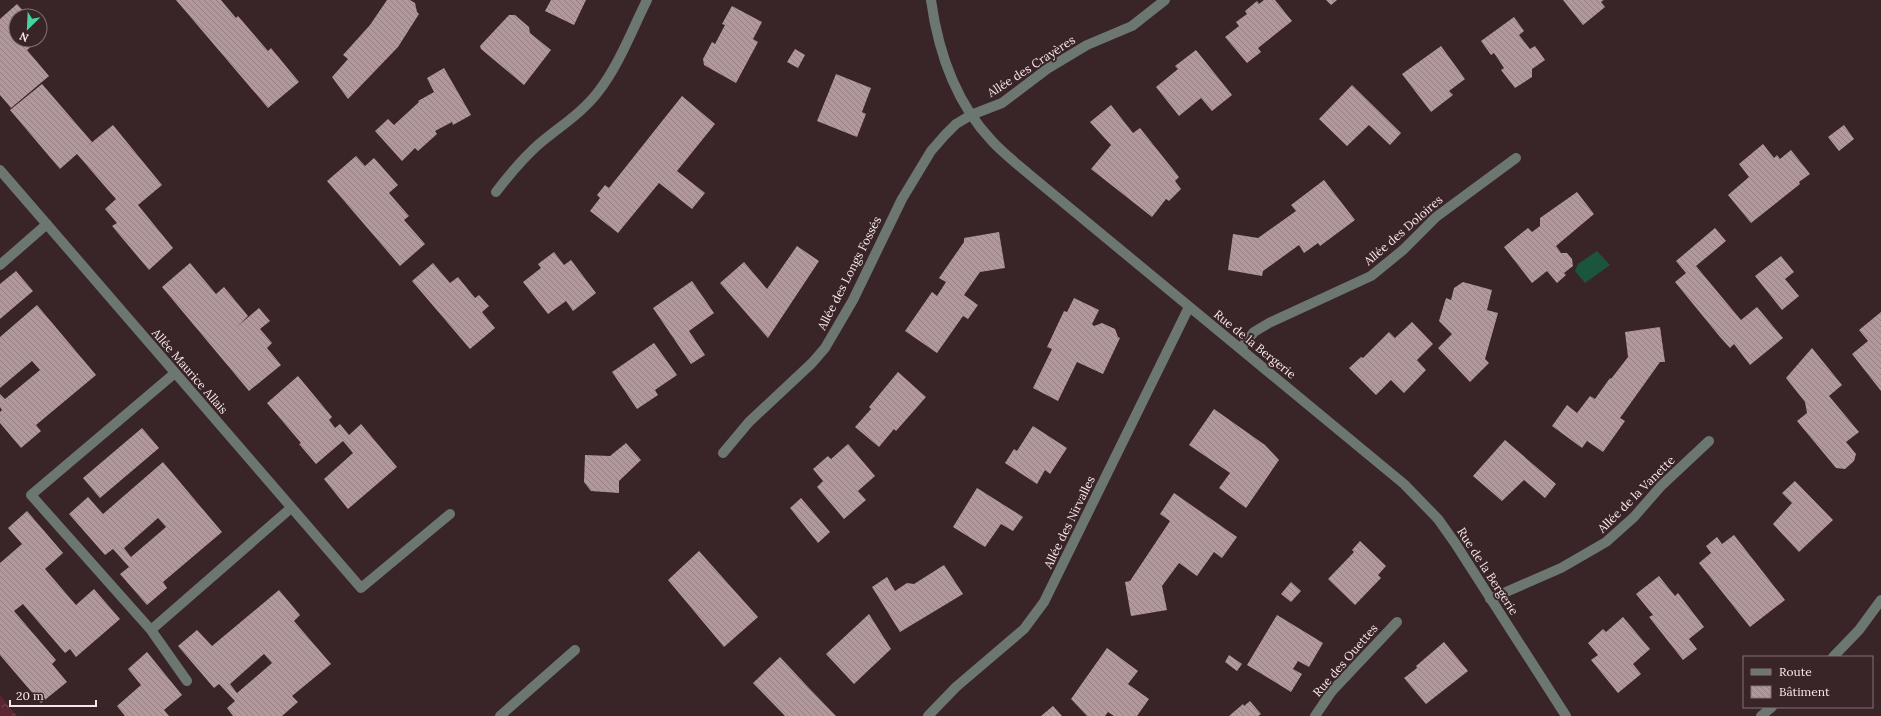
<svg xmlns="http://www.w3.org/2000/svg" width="1881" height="716" font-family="Lora,serif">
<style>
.park{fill:url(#park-crowns)}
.water{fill:#1b553e}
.building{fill:url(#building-back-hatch);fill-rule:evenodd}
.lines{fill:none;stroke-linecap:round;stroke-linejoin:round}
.minor{stroke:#6c7772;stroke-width:10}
.labels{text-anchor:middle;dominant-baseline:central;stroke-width:4;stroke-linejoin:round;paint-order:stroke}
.street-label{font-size:12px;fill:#f7e8ea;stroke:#392427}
</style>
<defs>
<pattern id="park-crowns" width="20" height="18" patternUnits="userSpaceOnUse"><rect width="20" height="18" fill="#5c2631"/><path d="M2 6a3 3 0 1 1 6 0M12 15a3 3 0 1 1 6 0" fill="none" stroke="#74464f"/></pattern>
<pattern id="building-back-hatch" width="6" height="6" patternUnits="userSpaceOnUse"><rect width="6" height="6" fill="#b3989b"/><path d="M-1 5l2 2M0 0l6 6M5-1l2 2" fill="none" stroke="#947f82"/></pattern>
</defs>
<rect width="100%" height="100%" fill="#392427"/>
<path class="park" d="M0,695L17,716H0Z"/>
<path class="water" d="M1597,251L1610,265L1585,283L1575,271L1578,264Z"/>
<path class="building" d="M176,0H221L236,18L238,16L268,51L271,48L299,82L268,108Z
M387,0H410L415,3L417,12L419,14L398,47L348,99L332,77L348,59L343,55L370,25Z
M551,0H586L574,25L545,11Z
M1264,0H1275L1292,21L1258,48L1261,52L1247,63L1225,37L1239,26L1236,22L1247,14L1245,11L1257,1L1259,4Z
M1326,0H1337L1331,5Z
M1563,0H1604L1601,2L1605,7L1583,25Z
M17,4L28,16H16V40H39L27,50L49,76L11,108L0,95V19Z
M732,6L762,22L753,39L758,42L736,83L704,65L703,59L712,42L715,44L725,25L722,24Z
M509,15H515L529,27L530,33L551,50L524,85L481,49L480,46Z
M1514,17L1524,31L1519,35L1530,49L1535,46L1545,60L1532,69V77L1515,88L1501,70L1504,68L1494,53L1491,55L1481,41Z
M40,31L44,36L40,39Z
M1441,46L1465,79L1449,91L1453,95L1431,112L1402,74Z
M795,49L805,55L798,68L787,62Z
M1196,50L1232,95L1212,111L1201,98L1179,116L1156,87L1178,69L1175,66Z
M444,68L471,115L453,125L452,122L435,131L437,134L418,151L415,148L402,161L375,131L388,119L394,125L419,102L418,101L434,92L427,78Z
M836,74L871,88L862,112L866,114L857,137L817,121Z
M42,84L92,142L85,148L113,125L162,185L138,205L173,248L149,270L112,226L117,223L105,209L116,199L108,190L77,154L60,169L10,110Z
M1352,85L1401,133L1390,145L1369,125L1347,146L1319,119Z
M682,96L715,124L677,171L705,193L692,209L659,183L618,233L590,211L600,198L597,195L605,185L609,188Z
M1111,105L1133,133L1140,128L1179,177L1175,181L1181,189L1169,201L1166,199L1152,217L1091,169L1111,145L1090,122Z
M1844,125L1854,139L1839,151L1828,137Z
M1763,144L1774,158L1777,155L1780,159L1791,150L1810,174L1799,182L1800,184L1751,223L1728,195L1749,177L1739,164Z
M356,156L365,166L374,158L398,185L389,193L409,216L404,220L425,244L400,266L327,181Z
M1324,180L1355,220L1320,246L1318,243L1304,253L1299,245L1263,271L1262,276L1228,270L1233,234L1258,238L1296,211L1291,205Z
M1577,192L1594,214L1556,246L1561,253H1567L1572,259L1573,266L1564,273L1566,275L1557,283L1547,271L1532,283L1504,247L1528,228L1532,232L1540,226V218Z
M1715,228L1726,241L1696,266L1741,320L1757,307L1783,338L1750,365L1734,344L1730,348L1720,337L1675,282L1686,273L1676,261Z
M999,232L1005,268L980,272L964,295L978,305L968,319L963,316L937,353L905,331L932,292L937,296L946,282L939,278L964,242V238Z
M797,246L819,261L768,338L720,283L744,262L767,289Z
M554,252L564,265L571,260L596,293L573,311L566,301L548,314L523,282L541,268L538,264Z
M1781,256L1794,272L1785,279L1799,296L1782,310L1755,276Z
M190,263L216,294L224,287L248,316L238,326L259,308L270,321L260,329L272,343L267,348L281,365L249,391L162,287Z
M433,263L450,283L458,277L475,298L479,295L489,306L482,312L495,328L470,349L412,281Z
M16,271L33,291L0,319V284Z
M692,281L714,313L689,331L705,355L691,364L653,308Z
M1463,282L1492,290L1487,310L1498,313L1485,359L1489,363L1470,382L1438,348L1452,334L1439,321L1446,298L1451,300L1454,288Z
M1074,298L1099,310L1092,324L1094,326L1102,323L1115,329L1118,337L1120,338L1103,374L1077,362L1058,401L1033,388L1052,349L1047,347L1064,311L1067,312Z
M37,305L96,375L36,425L41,431L21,448L0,423V412L2,410L0,407V394L5,399L40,370L32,361L0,388V337Z
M1881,312V391L1852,354L1868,341L1859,330Z
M1412,322L1433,344L1417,360L1426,370L1404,393L1391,380L1376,395L1349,368L1361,357L1363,358L1389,332L1395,338Z
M1660,327L1665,362H1660L1620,418L1625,421L1603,452L1587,441L1582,448L1552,426L1567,405L1577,413L1590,396L1595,399L1610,378L1611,379L1628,357L1625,332Z
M654,343L677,375L655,390L658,395L637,409L612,372Z
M1812,348L1842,385L1829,396L1859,432L1846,442L1856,454L1854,461L1845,469L1836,468L1797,421L1807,413L1805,402L1786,378Z
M898,372L926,397L896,431L894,429L879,447L855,427L871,409L869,407Z
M298,376L332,417L329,420L335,428L340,424L349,435L361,424L397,467L348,509L324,479L353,453L343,441L316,464L299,444L301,443L267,403Z
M1214,409L1265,445L1279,460L1246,508L1219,488L1230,473L1189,445Z
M1033,426L1067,448L1050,474L1045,470L1037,484L1005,463L1014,449L1017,451Z
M142,428L159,448L100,498L83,478Z
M1505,440L1556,484L1545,498L1524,480L1502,501L1473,476Z
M626,443L641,460L619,481V493L591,491L584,482L585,455L610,456Z
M848,444L875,476L858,491L866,500L844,519L817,487L823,481L813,469L828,456L831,459Z
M163,462L222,532L163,582L167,588L147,605L120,574L129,567L113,549L105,555L69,514L88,497L103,514ZM158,518L166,527L131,557L124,548Z
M1795,481L1833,520L1799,552L1773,524L1792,503L1782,493Z
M977,488L1023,517L1013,531L1001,524L985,547L953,527Z
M1174,493L1237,537L1222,558L1214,552L1197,576L1179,563L1162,586L1167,610L1131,616L1125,582L1130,581L1170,521L1160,514Z
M801,498L830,532L818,543L790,508Z
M27,511L63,553L45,569L76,605L94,589L120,619L76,657L70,649L65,653L23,604L14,611L56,660L52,664L67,682L41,703L0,655V563L22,544L8,528Z
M1734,535L1785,600L1750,627L1699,563L1711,553L1706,546L1717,537L1722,544Z
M1360,541L1386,566L1378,575L1381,578L1355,605L1328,579L1354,552L1352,550Z
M699,551L758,617L724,647L668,580Z
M944,565L963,594L900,632L872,587L887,577L895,591L907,583L914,584Z
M1659,576L1675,596L1678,593L1704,627L1689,639L1697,649L1683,660L1649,617L1653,615L1636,594Z
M1291,582L1301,591L1291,602L1281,594Z
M279,590L300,615L294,621L331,664L292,696L298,702L282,716H233L227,708L235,701L219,684L214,688L178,646L197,630L212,646ZM264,654L272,663L237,693L230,684Z
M869,614L891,649L854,684L826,654Z
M1277,615L1323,643L1309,667L1298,661L1293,669L1302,674L1291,692L1247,665Z
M1623,617L1650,649L1633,664L1641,674L1618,693L1591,660L1598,655L1588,643L1603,629L1606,632Z
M1444,642L1468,671L1426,704L1404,678L1417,668L1416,666Z
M1107,648L1138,671L1128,684L1149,699L1137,716H1114L1108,712L1105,716H1087L1071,699Z
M147,652L182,695L164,710L169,716H125L117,706L141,685L128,669Z
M1229,655L1242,664L1237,671L1225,662Z
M780,657L807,686L836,716H785L753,683Z
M1250,701L1261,714L1258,716H1229L1243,704L1244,706Z
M1053,706L1062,716H1041Z"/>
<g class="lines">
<path class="minor" d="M931,0C938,51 956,103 992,141C1003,153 1017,164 1030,175L1404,484L1438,519L1455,543L1566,716
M0,170L361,588L450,514
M496,192C509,175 522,159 539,144C559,127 582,113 598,92C619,65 632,30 647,0
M0,265L47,224
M1241,348L1254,332L1269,323L1371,276L1403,250L1436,217L1516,158
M175,373L31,495L151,630L291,508
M723,453L749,422L812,363L825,348L853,300L902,199L931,151L945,135L956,124L971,115L1002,103L1047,69L1087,45L1132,26L1165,0
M1490,599L1561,568L1606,542L1634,517L1661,486L1709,441
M151,630L187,681
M1833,657L1859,630L1881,600
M500,716L575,650
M928,716L956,687L1024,629L1044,602L1189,307
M1315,716L1332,691L1397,622
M1761,716L1772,707"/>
</g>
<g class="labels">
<g class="street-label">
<text transform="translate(1031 66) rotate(-33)">Allée des Crayères</text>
<text transform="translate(1403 230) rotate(-41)">Allée des Doloires</text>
<text transform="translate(849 273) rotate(-63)">Allée des Longs Fossés</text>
<text transform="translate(1255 344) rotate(39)">Rue de la Bergerie</text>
<text transform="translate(190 371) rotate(49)">Allée Maurice Allais</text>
<text transform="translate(1636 494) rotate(-45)">Allée de la Vanette</text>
<text transform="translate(1069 522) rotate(-64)">Allée des Nirvalles</text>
<text transform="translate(1488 571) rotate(57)">Rue de la Bergerie</text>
<text transform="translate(1345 660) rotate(-49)">Rue des Ouettes</text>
</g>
</g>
<rect x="1743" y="656" width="130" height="52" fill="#392427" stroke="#857275"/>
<rect x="1751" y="669" width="20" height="6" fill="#6c7772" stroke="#857275"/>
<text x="1779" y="676" font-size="12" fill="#f7e8ea">Route</text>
<rect x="1751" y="686" width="20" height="12" fill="url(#building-back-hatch)" stroke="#857275"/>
<text x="1779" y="696" font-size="12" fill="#f7e8ea">Bâtiment</text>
<g transform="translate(28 28) rotate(204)"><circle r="19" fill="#392427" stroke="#857275"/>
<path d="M0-3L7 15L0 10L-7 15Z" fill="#45d49f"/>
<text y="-6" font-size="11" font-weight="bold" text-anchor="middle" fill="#f7e8ea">N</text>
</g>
<path d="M10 700v6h86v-6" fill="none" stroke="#f7e8ea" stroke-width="2"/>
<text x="16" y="700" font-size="12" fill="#f7e8ea" stroke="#392427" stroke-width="3" paint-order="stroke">20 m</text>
</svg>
